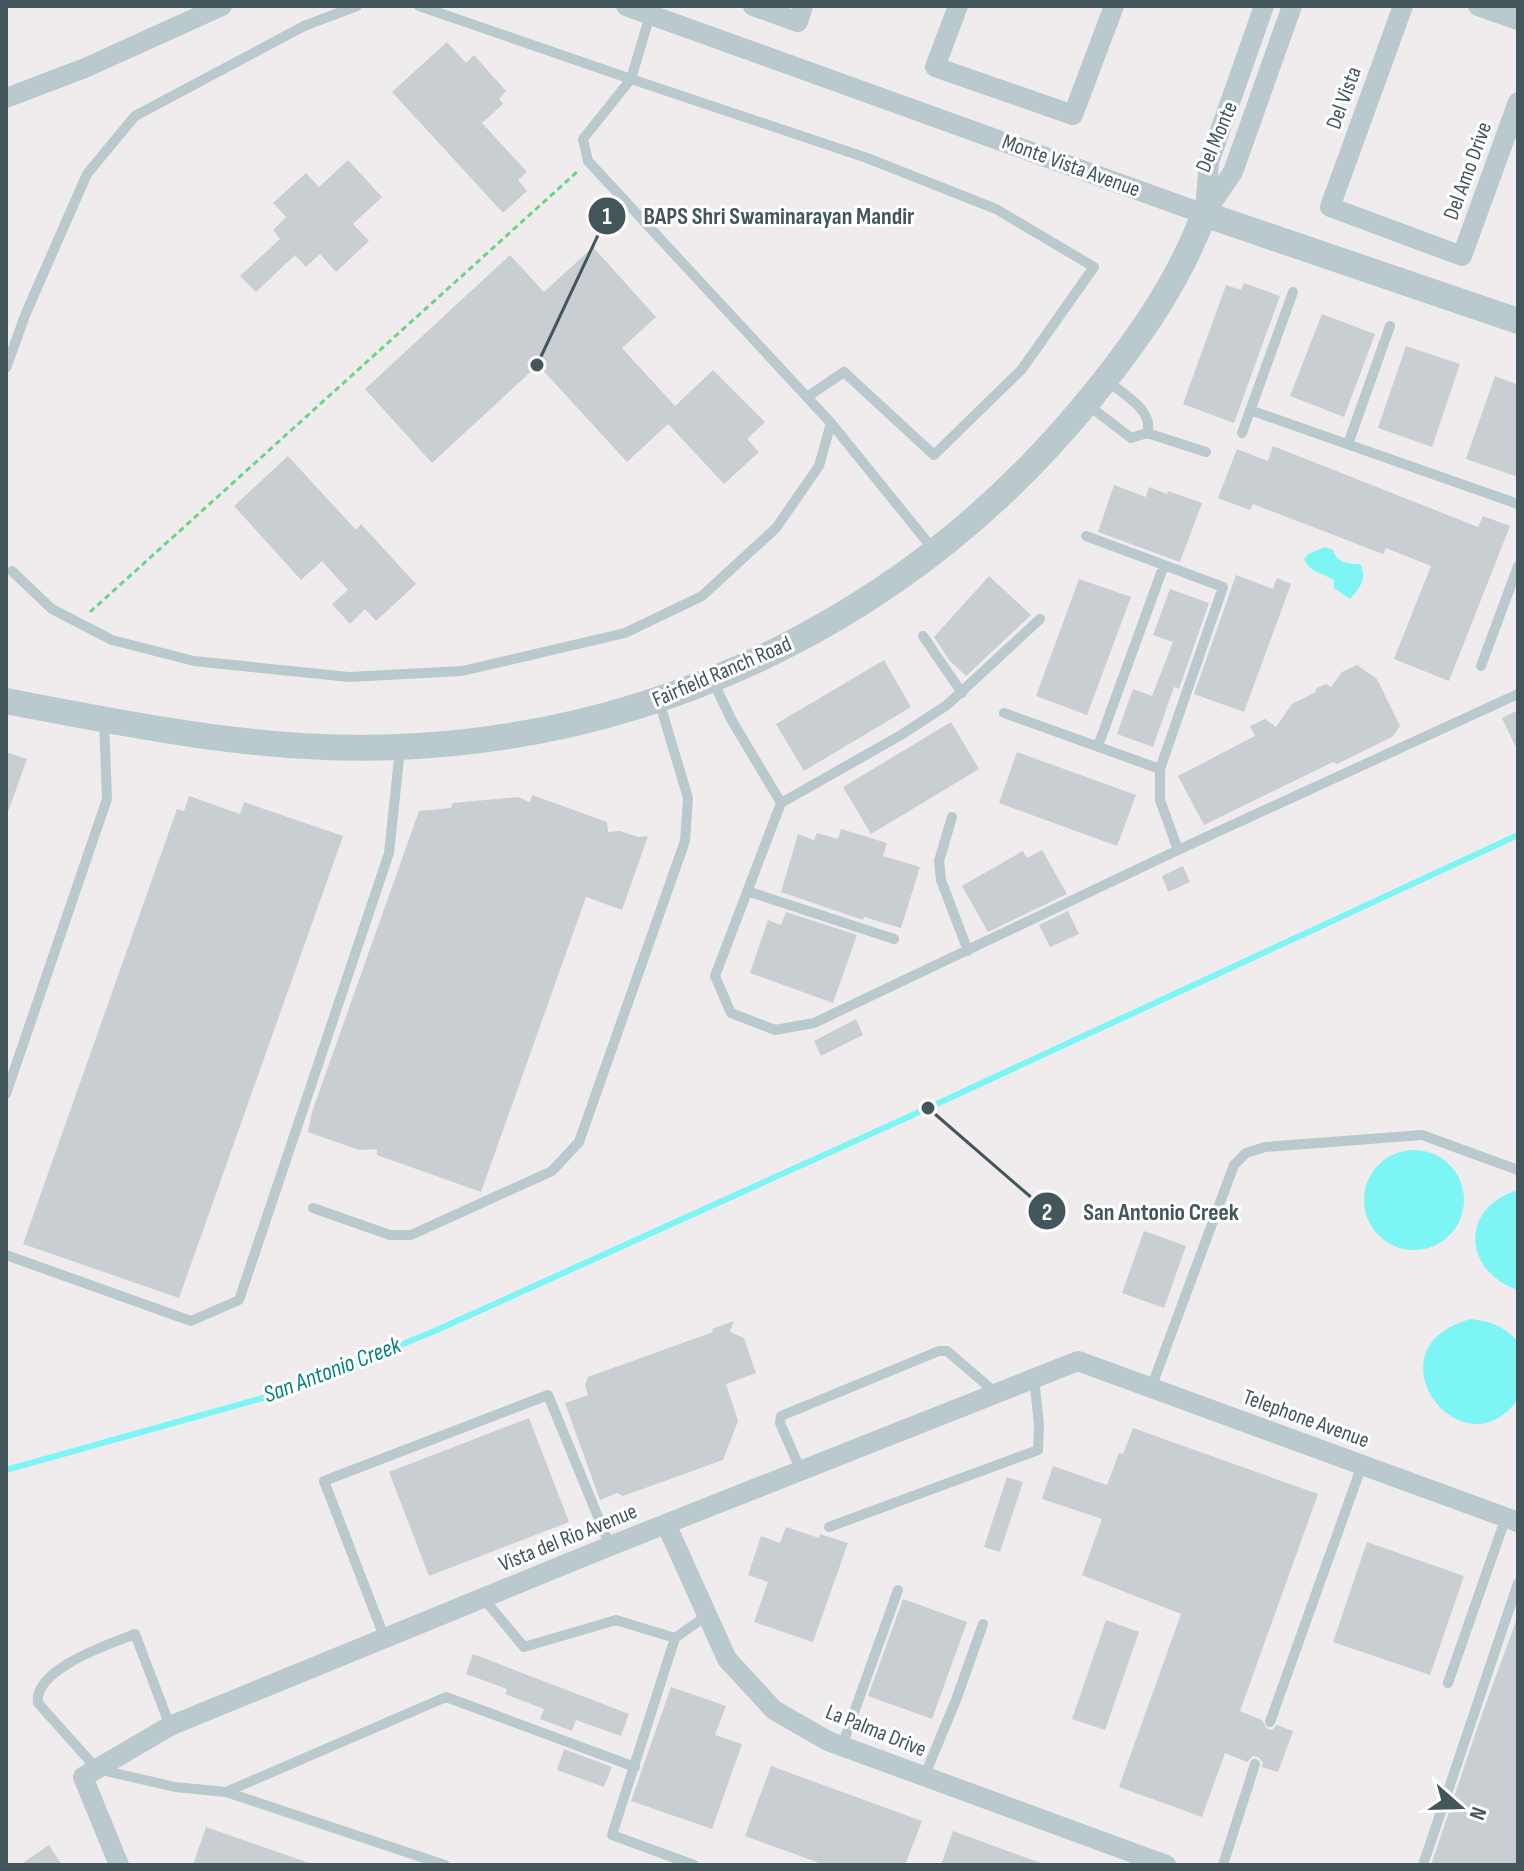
<svg xmlns="http://www.w3.org/2000/svg" width="1524" height="1871" font-family="'Sofia Sans Condensed',sans-serif">
<style>
.water{fill:#7cf5f4}
.lines{fill:none;stroke-linecap:round;stroke-linejoin:round}
.stream{stroke:#7cf5f4;stroke-width:6}
.building{fill:#c8ced2}
.path{stroke:#69d588;stroke-width:3;stroke-dasharray:6 4;stroke-linecap:butt}
.service{stroke:#b9c9ce;stroke-width:10}
.minor{stroke:#b9c9ce;stroke-width:20}
.tertiary{stroke:#b9c9ce;stroke-width:26}
.labels{text-anchor:middle;dominant-baseline:central;stroke-width:6;stroke-linejoin:round;paint-order:stroke}
.street-label{font-size:22px;fill:#43565c;stroke:#fff}
.water-label{font-size:24px;font-style:italic;fill:#058280;stroke:#fff}
.leader{fill:none;stroke:#43565c;stroke-width:3}
.callout-dot{fill:#43565c;stroke:#fff;stroke-width:3}
.mark-label{font-size:24px;text-anchor:middle;font-weight:bold;fill:#fff}
.callout-label{font-size:24px;text-anchor:middle;font-weight:bold;fill:#43565c;stroke:#fff;stroke-width:6;stroke-linejoin:round;paint-order:stroke}
</style>
<rect width="100%" height="100%" fill="#f0eced"/>
<path class="water" d="M1325,547L1333,550C1337,563 1348,564 1360,564C1368,577 1360,588 1350,599L1334,588V580C1323,573 1310,573 1304,559L1308,554Z
M1364 1200a50 50 0 1 1 100 0a50 50 0 1 1-100 0Z
M1518,1190V1290C1462,1271 1460,1207 1518,1190Z
M1471,1319C1490,1321 1502,1326 1516,1339L1518,1399C1462,1478 1364,1347 1471,1319Z"/>
<g class="lines">
<path class="stream" d="M6,1470L291,1390L437,1330L928,1108L1518,835"/>
</g>
<path class="building" d="M447,42L466,63L474,55L506,91L499,99L503,104L482,123L527,172L518,180L527,191L503,213L392,92Z
M348,160L382,197L353,224L369,241L336,272L320,254L306,267L295,255L256,292L240,276L280,239L273,230L286,217L273,203L306,173L319,187Z
M593,247L656,317L622,348L675,406L713,370L765,422L747,439L759,452L724,484L668,424L627,462L538,365L432,463L365,389L510,255L544,292Z
M1244,283L1280,296L1234,423L1183,404L1226,285L1241,290Z
M1322,314L1375,334L1344,417L1290,396Z
M1406,346L1460,364L1432,447L1378,428Z
M1495,376L1518,385V477L1466,459Z
M1273,446L1478,527L1483,516L1510,526L1449,681L1394,659L1431,566L1386,548L1383,554L1253,504L1250,510L1218,498L1237,449L1268,461Z
M288,456L356,530L361,524L416,584L376,621L365,609L350,624L332,604L348,590L322,561L301,580L234,506Z
M1114,485L1146,497L1149,487L1167,494L1168,491L1202,503L1180,562L1098,532Z
M1236,575L1273,589L1277,578L1291,584L1244,712L1194,694Z
M989,576L1031,615L966,676L949,660L934,637Z
M1079,579L1131,597L1087,715L1036,696Z
M1170,589L1209,603L1179,689L1174,687L1153,747L1117,734L1133,689L1152,696L1173,642L1153,635Z
M884,660L911,707L804,771L776,724Z
M1357,665L1377,679L1400,726L1392,737L1337,764L1333,762L1204,825L1178,776L1255,736L1250,726L1265,719L1276,727L1292,704L1316,692L1315,689L1326,684L1331,687L1342,672Z
M1518,710V752L1502,718Z
M951,722L979,769L871,834L843,787Z
M6,752L27,759L8,812L6,811Z
M1017,752L1136,795L1117,846L999,803Z
M532,795L607,822L608,832L620,831L638,837L648,836L622,910L586,897L481,1192L377,1155V1149L359,1150L308,1132L312,1112L419,811L451,808L453,803L518,797L530,802Z
M189,796L240,814L244,802L343,836L179,1298L23,1244L177,809L184,811Z
M841,829L887,843L883,856L920,867L901,928L864,917L863,920L781,892L798,834L814,840L817,833L838,839Z
M1042,850L1067,894L988,932L962,886L1023,851L1027,858Z
M1183,866L1190,882L1168,892L1162,876Z
M1068,911L1079,934L1050,947L1039,925Z
M786,912L857,935L833,1003L750,973L768,920L781,925Z
M856,1019L863,1035L821,1056L814,1041Z
M1144,1231L1186,1246L1164,1308L1122,1293Z
M734,1321L730,1332L744,1338L756,1373L726,1384L738,1421L723,1460L623,1496L617,1493L600,1500L565,1403L588,1395L585,1386L588,1377L713,1332L712,1329Z
M529,1418L569,1522L429,1576L389,1472Z
M1133,1428L1318,1494L1240,1711L1262,1720L1267,1729L1272,1730L1277,1725L1293,1731L1278,1772L1262,1767L1263,1762L1258,1757L1253,1756L1247,1762L1225,1753L1202,1817L1119,1787L1181,1614L1082,1575L1102,1519L1042,1499L1053,1466L1107,1485L1119,1453L1123,1454Z
M1007,1477L1023,1482L1000,1552L984,1547Z
M786,1527L819,1538L820,1534L848,1543L813,1642L754,1622L768,1582L748,1575L761,1536L780,1543Z
M1367,1542L1464,1576L1430,1675L1333,1642Z
M903,1599L967,1622L932,1719L868,1696Z
M1106,1620L1139,1632L1105,1730L1072,1719Z
M1516,1621L1518,1865H1431L1481,1717Z
M473,1654L629,1714L621,1736L576,1720L572,1731L540,1719L544,1709L505,1694L507,1689L466,1674Z
M671,1687L726,1706L715,1735L742,1744L712,1829L631,1801Z
M564,1749L612,1767L604,1787L557,1770Z
M771,1766L922,1821L905,1865H825L745,1836Z
M206,1827L309,1863V1865H193Z
M953,1831L1041,1863V1865H941Z
M49,1845L62,1865H20Z"/>
<g class="lines">
<path class="path" d="M90,612L577,172"/>
<path class="service" d="M650,15L631,79L867,158L996,209L1094,267L1022,369L934,455L844,372L807,397
M6,368L26,313L87,174L135,116L304,26L357,6
M1088,405L1131,438L1147,433C1155,410 1121,393 1106,380
M1250,410L1518,504
M831,423L933,549
M1147,433L1206,452
M1242,433L1293,292
M1348,444L1390,326
M1086,536L1223,587L1160,769V800L1178,850
M12,571L52,609L112,640L194,661L349,677L462,671L625,633L702,596L776,528L819,466L831,423L588,161L583,139L631,79L419,6
M1040,619L947,705L901,735L781,803L715,976L731,1013L775,1030L814,1023L1178,850L1518,694
M923,636L962,693
M1481,666L1518,566
M713,681L731,719L781,803
M1004,713L1160,769
M1098,746L1164,565
M952,817L939,861L941,880L968,951
M747,891L894,939
M6,1094L107,799L104,721
M313,1208L390,1235H411L552,1171L579,1142L685,841L688,798L659,701
M6,1255L191,1321L239,1300L389,853L400,749
M1151,1388L1234,1165L1246,1153L1265,1147L1422,1135L1518,1170
M801,1471L780,1423L781,1416L939,1351H947L996,1393
M829,1527L1038,1450L1039,1425L1034,1378
M483,1598L524,1647L616,1620L675,1638
M385,1639L324,1481L548,1395L610,1546
M1448,1683L1506,1517
M1270,1722L1362,1465
M170,1726L135,1634C110,1644 33,1669 38,1703L97,1769L175,1787L226,1792L445,1865
M842,1746L898,1590
M924,1777L956,1700L983,1624
M226,1792L446,1697L635,1767
M694,1865L612,1835L675,1638L706,1616
M1223,1865L1255,1764
M1423,1865L1518,1583"/>
<path class="minor" d="M626,6L1204,214
M753,6L798,22L803,6
M958,6L935,67L1073,115L1114,6
M1403,6L1330,207L1462,256L1518,102
M1478,6L1518,20
M6,98L85,68L222,6
M1205,210L1209,162L1264,6
M1204,214L1233,172L1292,6
M666,1524L727,1659L774,1710L828,1741L1166,1865
M119,1865L83,1777L170,1726L610,1546L1078,1361L1518,1522"/>
<path class="tertiary" d="M6,701C137,726 266,753 400,747C671,735 918,610 1089,400C1135,344 1179,282 1204,214L1518,321"/>
</g>
<g class="labels">
<g class="street-label">
<text transform="translate(1344 98) rotate(-70)">Del Vista</text>
<text transform="translate(1217 137) rotate(-67)">Del Monte</text>
<text transform="translate(1071 166) rotate(20)">Monte Vista Avenue</text>
<text transform="translate(1468 171) rotate(-70)">Del Amo Drive</text>
<text transform="translate(722 672) rotate(-23)">Fairfield Ranch Road</text>
<text transform="translate(1306 1419) rotate(20)">Telephone Avenue</text>
<text transform="translate(568 1538) rotate(-22)">Vista del Rio Avenue</text>
<text transform="translate(876 1731) rotate(22)">La Palma Drive</text>
</g>
<g class="water-label">
<text transform="translate(332 1370) rotate(-21)">San Antonio Creek</text>
</g>
</g>
<path class="leader" d="M537 365L607 216M928 1108L1047 1211"/>
<g class="callout-dot">
<circle cx="537" cy="365" r="8"/>
<circle cx="928" cy="1108" r="8"/>
<circle cx="607" cy="216" r="20"/>
<circle cx="1047" cy="1211" r="20"/>
</g>
<g class="mark-label">
<text x="607" y="224">1</text>
<text x="1047" y="1220">2</text>
</g>
<g class="callout-label">
<text x="779" y="224">BAPS Shri Swaminarayan Mandir</text>
<text x="1161" y="1220">San Antonio Creek</text>
</g>
<rect width="1524" height="1871" fill="none" stroke="#43565c" stroke-width="16"/>
<g transform="translate(1460 1807) rotate(110)" stroke="#ffffff" stroke-width="6" paint-order="stroke">
<path d="M0-6L14 30L0 20L-14 30Z" fill="#43565c"/>
<text y="-12" font-size="22" font-weight="bold" text-anchor="middle" fill="#43565c">N</text>
</g>
</svg>
